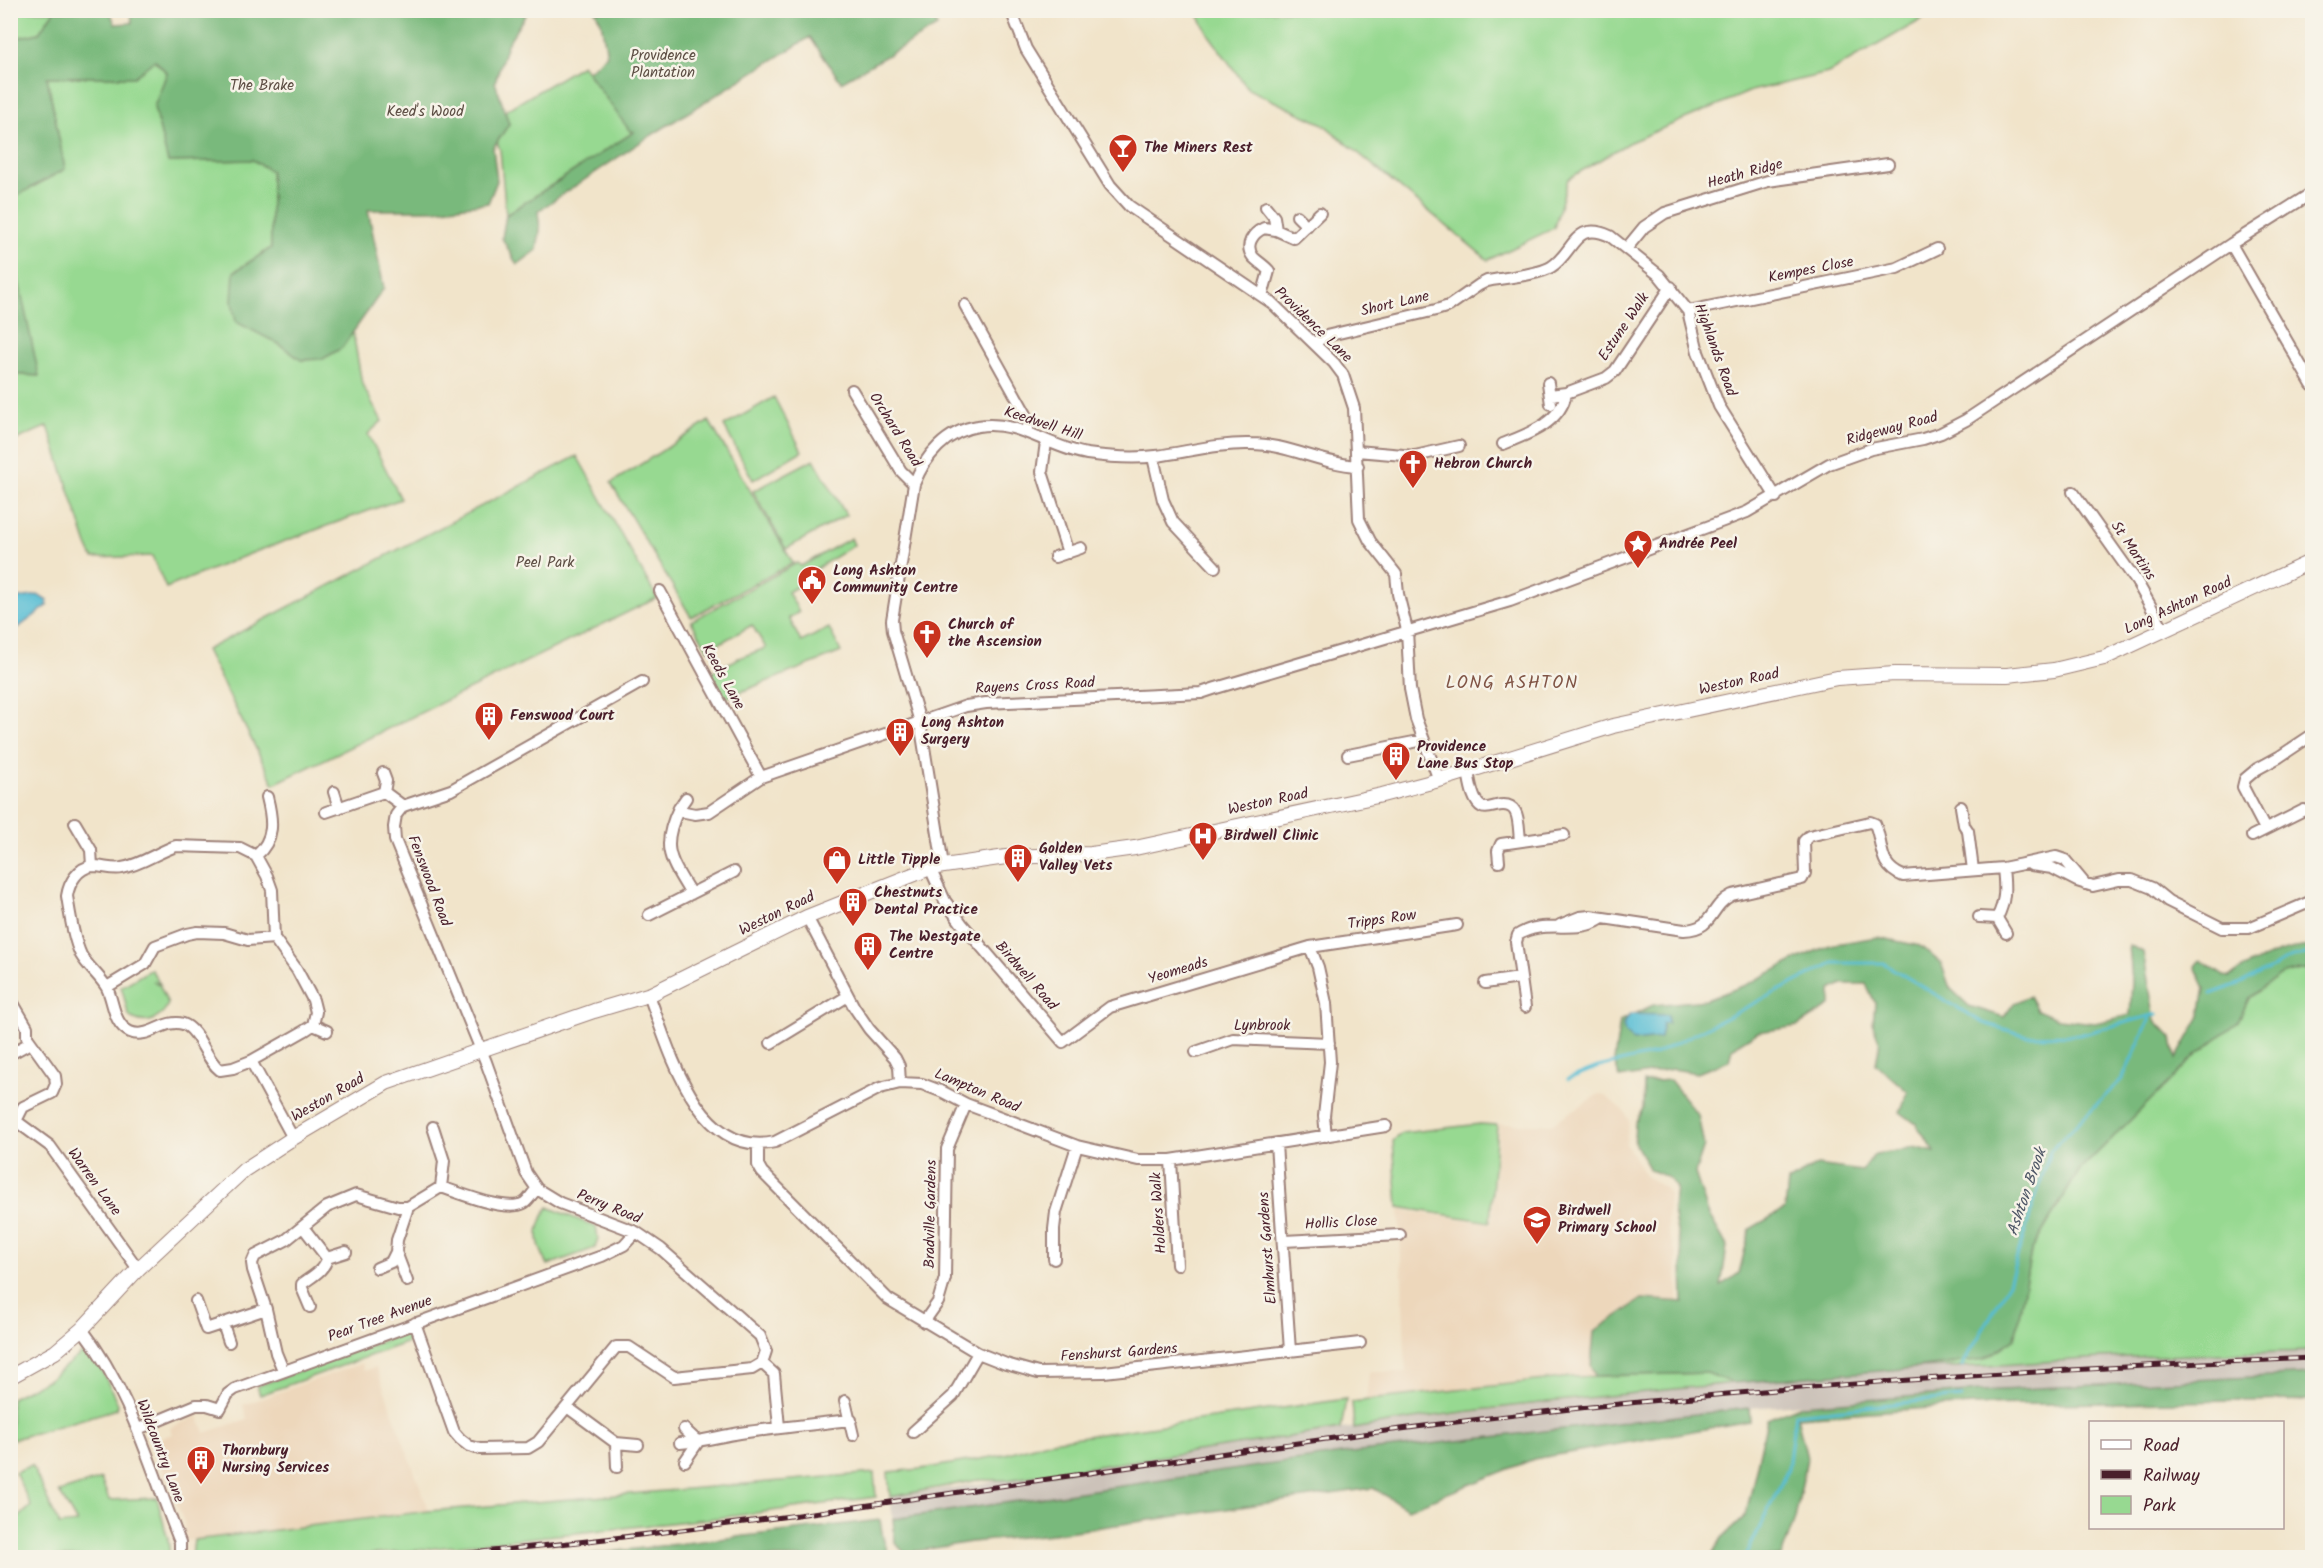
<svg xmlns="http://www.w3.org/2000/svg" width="2323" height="1568" font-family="Kalam,sans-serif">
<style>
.built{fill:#edd7bb}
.industrial{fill:#ccc2b9}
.green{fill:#97d991;stroke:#707c5e;stroke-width:1.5}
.forest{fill:#79b97b;stroke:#626c53;stroke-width:1.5}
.water{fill:#56bdd4;stroke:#506e80;stroke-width:1.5}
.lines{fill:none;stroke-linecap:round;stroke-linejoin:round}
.stream{stroke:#56bdd4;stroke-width:3}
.minor-casing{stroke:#9e827a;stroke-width:14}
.tertiary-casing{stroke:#9e827a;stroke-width:16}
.minor{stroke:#fff;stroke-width:10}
.tertiary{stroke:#fff;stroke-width:14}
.rail-casing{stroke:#4a1f2b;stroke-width:5}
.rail{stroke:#f7f3e8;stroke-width:3;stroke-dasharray:9;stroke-linecap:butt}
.labels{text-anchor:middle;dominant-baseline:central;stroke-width:5;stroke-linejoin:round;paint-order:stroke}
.park-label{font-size:15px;fill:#5d4e44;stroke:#f7f3e8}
.poi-label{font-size:15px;font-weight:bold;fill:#4a1f2b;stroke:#f7f3e8;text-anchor:start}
.street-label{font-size:15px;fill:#4a1f2b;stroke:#f7f3e8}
.water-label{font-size:16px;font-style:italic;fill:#4e5666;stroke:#f7f3e8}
.quarter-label{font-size:18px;letter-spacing:1.5px;fill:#815546;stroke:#f7f3e8}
</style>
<rect width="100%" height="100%" fill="#f7f3e8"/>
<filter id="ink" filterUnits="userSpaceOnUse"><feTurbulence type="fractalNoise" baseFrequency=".0167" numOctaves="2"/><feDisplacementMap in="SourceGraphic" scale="12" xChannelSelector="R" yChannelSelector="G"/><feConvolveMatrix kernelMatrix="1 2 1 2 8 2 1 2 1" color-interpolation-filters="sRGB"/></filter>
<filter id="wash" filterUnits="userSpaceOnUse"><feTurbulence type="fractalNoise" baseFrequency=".008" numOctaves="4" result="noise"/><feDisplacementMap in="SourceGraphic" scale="24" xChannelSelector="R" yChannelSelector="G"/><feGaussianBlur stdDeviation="1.35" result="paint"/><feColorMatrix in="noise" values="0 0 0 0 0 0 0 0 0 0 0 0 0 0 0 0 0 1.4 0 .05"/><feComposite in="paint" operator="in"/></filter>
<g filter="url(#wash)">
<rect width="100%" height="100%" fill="#f1e4ca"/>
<path class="built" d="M1599,1094L1607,1097L1626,1113L1629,1121L1626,1144L1630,1150L1645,1176L1664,1187L1669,1195L1667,1220L1669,1236L1676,1253L1679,1310L1690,1371L1571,1377L1366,1401L1369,1372H1406L1399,1210L1492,1224L1499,1124H1551Z
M362,1363L364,1371L376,1367L429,1511L186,1541L184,1522L154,1447V1441L172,1434L170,1428L198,1416L205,1433L247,1419L243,1405Z"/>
<path class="industrial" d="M2312,1351V1374L1981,1391L1749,1408L1342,1454L893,1519L890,1497L1341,1429L1513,1407L1733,1383L1916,1368L1987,1366L2101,1358Z"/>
<path class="green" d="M11,11H54L39,33L11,39Z
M1196,11H1935L1921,20L1828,73L1751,91L1628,143L1568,179L1554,228L1488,260L1323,124L1248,89L1209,35Z
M154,60L167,73L154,107L168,162L253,160L271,171V248L234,272L236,321L279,344L301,360C328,359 337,355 353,332L362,384L382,421L368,434L401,499L252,553L166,588L152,556L93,558L87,545L48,426L11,442L10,374L38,376L11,245V199L65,169L47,77H134Z
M582,65L634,132L506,215L500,150L497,142L509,124L505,111Z
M774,397L802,451L753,480L724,426Z
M709,421L793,563L691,617L611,483Z
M577,456L657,598L274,784L206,650Z
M814,459L846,515L786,549L753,491Z
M851,538L854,545L814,570L816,575L788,592L799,612L789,618L801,642L829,628L841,652L723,699L707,674L739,658L766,648L752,625L708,650L691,621L797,563L801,566Z
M151,969L160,984L153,981L160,986L168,1004C161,1021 145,1026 130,1017C125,1007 125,997 121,987Z
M2299,970H2312V1351L2101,1358L1987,1366L1916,1368L1984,1359L2015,1338L2031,1251L2079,1171L2196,1055L2238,1022L2249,998L2281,975Z
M1480,1124L1497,1125L1490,1222L1398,1207L1393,1141L1402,1133Z
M548,1207L596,1227L598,1238L595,1248L548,1265C535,1242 534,1230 548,1207Z
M402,1334H408L414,1340L260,1395L257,1386Z
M82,1353L96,1358L118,1404L117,1409L11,1440V1398L49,1379Z
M1707,1373L1733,1383C1607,1397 1479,1406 1354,1429L1352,1402L1571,1377Z
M1346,1399L1341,1429L1007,1480H978L890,1497L888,1472L921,1469L998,1456L1051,1441Z
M32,1465L59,1525L77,1523L59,1492L101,1479L109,1500L157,1498L168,1540L170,1557H11V1522L13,1523L31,1506L15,1472Z
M874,1473L876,1497L726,1517L389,1553L321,1558L192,1557L194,1540L429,1511Z"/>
<path class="forest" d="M131,11H528L507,44L495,82L509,124L493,148L497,181L488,203L434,210H368L384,288L342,348L323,359L301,360L279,344L236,322L232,302L234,272L271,248V171L253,160L168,162L154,107L167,73L155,60L134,77H47L65,169L11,199V39L39,33L54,11H110L115,24L132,23Z
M595,11H932L937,27L841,82L810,37L647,138L538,211L540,230L537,250L517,265L502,238L506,215L634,132L629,130L587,72L607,55L601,22Z
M11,245L39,376L11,374Z
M1877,937L1920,946L1941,963L1950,988L1969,1006L2004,1017L2014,1003L2029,996L2037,1010L2058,1019L2095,1023L2130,1015L2132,982L2129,945L2143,952L2155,1020L2172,1038L2176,1059L2200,1016L2205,988L2195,966L2200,960L2224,976L2229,977C2253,962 2284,947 2312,946V970H2299L2281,975L2249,998L2238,1022L2196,1055L2079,1171L2031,1251L2015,1338L1984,1359L1916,1368L1733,1383L1707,1373L1595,1376L1591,1365L1594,1332L1642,1299L1683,1302L1682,1256L1673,1211L1676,1188L1669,1178L1650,1170L1634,1141L1635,1123L1643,1108L1644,1082L1670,1080L1698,1115L1704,1146L1695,1173L1708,1213L1727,1246L1721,1286L1739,1273L1750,1229L1785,1209L1788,1182L1817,1165L1862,1171L1875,1154L1898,1151L1913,1147L1935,1152L1916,1124L1900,1112L1908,1092L1876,1064L1880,1043L1873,1025L1875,1003L1866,984H1842L1831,990V1005L1798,1026L1758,1032L1732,1048L1729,1061L1697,1073L1673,1069L1620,1078L1614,1061L1620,1021L1653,1005L1706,1000L1748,984L1799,958L1830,945Z
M2312,1374V1400L1973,1405L1797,1417L1807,1458L1795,1519L1781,1557H1711L1722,1538L1746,1515L1767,1419L1802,1405L1981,1391Z
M1749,1408L1750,1421L1534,1459L1408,1509L1373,1488L1053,1534L971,1542L905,1553L895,1543L893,1519L1342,1454Z
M880,1520L883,1538L888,1553L856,1558L567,1557Z"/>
<path class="water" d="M38,595L47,601V606L19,627H11V602L14,599Z
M1630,1014L1668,1015V1023H1663L1660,1038L1633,1041L1625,1033L1623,1025Z"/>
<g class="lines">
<path class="stream" d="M2211,994L2241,983L2292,957L2312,954
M1568,1079L1598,1067L1655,1054L1833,963H1883L1983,1023L2028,1036L2079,1035L2157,1014
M1962,1366L2008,1286L2050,1151L2123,1078L2151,1016
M1745,1558L1788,1469L1795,1414L1961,1397"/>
</g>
</g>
<g filter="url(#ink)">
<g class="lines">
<g class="minor-casing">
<path id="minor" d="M1011,10L1026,49L1110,185L1129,206L1272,303L1334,363L1343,375L1354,408L1359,519L1370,541L1396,574L1398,594L1407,630L1410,689L1416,719L1439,780
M1266,207L1274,217L1276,230
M1297,216L1307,226
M2231,244L2312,385
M1626,249L1644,227L1665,213L1768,181L1888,164
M1262,296L1269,271C1264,265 1258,262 1253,257C1244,245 1253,233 1264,228L1276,230L1294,238L1320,213
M965,305L1028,418L1029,424L1026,432
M1688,311L1897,268L1937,249
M1314,343L1326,336L1436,310L1449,306L1479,285L1487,281C1503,278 1538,275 1551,267C1574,253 1574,219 1610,236L1659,275L1688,311L1698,352L1719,406L1776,497
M1548,383L1551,404
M852,390L901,471L914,484
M1566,393L1606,378L1615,371L1671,287
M1046,442L1042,472L1068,553
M1503,444C1528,434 1561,423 1566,393L1550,395
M1357,451L1415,456L1459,446
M1153,457L1163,500L1173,522L1215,567
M2073,492L2137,582L2164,630
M1055,557L1081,548
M660,591L761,777
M642,682L451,790L403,806L396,815L394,827L395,840L486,1062L526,1173L537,1189L560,1203L636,1232L661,1249L760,1336L766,1351L762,1363
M1348,755L1424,740
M1468,772C1470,781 1472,802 1482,807C1485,809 1492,807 1496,806C1521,800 1518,823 1520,841
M383,773L386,781L384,792
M334,792L339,808
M1961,807L1964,825L1968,831L1973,870
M679,808L686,798
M326,812L384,792L403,806
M75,823L91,850L92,866
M2265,829L2243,787L2245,779L2257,769L2279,757L2312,735
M2252,836L2304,810
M176,846L240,848L256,856L267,876L272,890L274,938L297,970L313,1000L316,1012L313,1025L304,1031L251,1061L233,1068L220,1070C205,1059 199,1029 183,1024C165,1018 148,1040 130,1032C113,1024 114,1002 107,988C100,976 88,967 81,955C73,938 70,914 67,896C69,883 78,867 93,866C103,866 113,870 122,868C141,865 158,852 176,846Z
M256,856C275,839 273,821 267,797
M1499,862L1498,851L1501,844L1564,835
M943,865L920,722L893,631L892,620L914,484C925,456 946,431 978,426C1017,419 1050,448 1087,454C1109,457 1134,459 1156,456C1187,452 1219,443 1251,444C1288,444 1321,464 1358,466
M2031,865L2052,868L2077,881L2093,886L2119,880H2132L2152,888L2168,901L2222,928H2249L2312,901
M930,868L945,901L962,924L1063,1042L1110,1007L1310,947L1457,925
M691,894C670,859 660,848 679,808L685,812L695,814L709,812L761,777L966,706L986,703L1201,693L1216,688L1510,601L1747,512L1829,464L1871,449L1923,439L1941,433L1966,420L2231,244L2312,193
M649,915L734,872
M807,917L854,1007L869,1029L895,1058L899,1066L900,1083
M1979,917L1997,918C2006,901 2005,887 2003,868
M1997,918L2006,933
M1560,925L1580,917L1590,916L1684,930C1715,929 1709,906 1732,895L1802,879L1805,873L1804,841L1809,836L1870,822L1875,824C1884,846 1877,865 1903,876L2003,868L2056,857L2065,860L2085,884
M1310,947L1318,967L1326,1003L1330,1062L1324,1116L1326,1136
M1485,983L1520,978
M107,987L145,964L155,946L187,934L197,932L224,933L248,940L274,938
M649,995C669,1049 698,1159 775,1142L880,1088L900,1083L922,1084L943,1092L966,1104L1077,1146L1138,1160H1171L1386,1126
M10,998L27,1027V1037L55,1076L56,1084L52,1093L23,1107L16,1121
M1525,1007L1516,942L1518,935C1543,918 1577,935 1601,919
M313,1025L327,1031
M771,1043L848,996
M1196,1052L1233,1039L1329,1043
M10,1054L30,1043
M251,1061L293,1138
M10,1119L16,1121L50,1146L138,1269
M433,1127L444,1161L441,1187
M1276,1144L1290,1351
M758,1145V1165L762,1172L888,1299L978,1353L1006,1364L1038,1373L1104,1372L1360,1343
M1171,1160L1177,1265
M303,1227L327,1258C325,1270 311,1277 302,1284V1288L310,1307
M1284,1241L1400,1235
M327,1258L346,1252
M1054,1259V1229L1056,1212L1077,1146
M377,1268L391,1262L396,1252
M407,1281L396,1252L397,1240L408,1207
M196,1301L206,1329L266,1309
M924,1322L938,1302L945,1278L947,1149L966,1104
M415,1323L454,1432L460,1439L469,1446L480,1449L528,1448L538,1442L616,1347H629L674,1377L752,1369L762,1363
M223,1324L229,1342
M82,1329C131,1392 151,1470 180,1542V1558
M762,1363L774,1374L779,1427
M283,1370L276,1353L266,1309L253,1270L252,1263L255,1256L286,1240L327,1207L356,1195L398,1207H408L441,1187C460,1193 506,1213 524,1203C529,1200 532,1193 537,1189
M845,1401L853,1435
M567,1407L616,1443L638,1445
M138,1429L196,1405H207L220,1409L228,1394L235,1389L602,1256L624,1245L636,1232
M684,1429L698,1442L685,1461
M913,1432L953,1396L978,1353
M616,1443L617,1467
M680,1443C701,1442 720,1436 740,1433C777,1428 814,1424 851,1420"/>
</g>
<g class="tertiary-casing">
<path id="tertiary" d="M10,1377L55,1352L82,1329L138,1269L244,1170L293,1138L386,1083L594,1011L651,994L807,917L930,868L1006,857L1091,854L1135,848L1382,795L1439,780L1613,726L1837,678L1895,674L2007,675L2054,670L2104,658L2312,561"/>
</g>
<use href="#minor" class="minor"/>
<use href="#tertiary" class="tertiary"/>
<g class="rail-casing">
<path id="rail" d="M409,1558C755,1531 1096,1467 1440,1424C1730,1388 2021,1371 2312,1358"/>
</g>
<use href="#rail" class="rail"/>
</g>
</g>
<defs>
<g id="bar-pin" transform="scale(1.5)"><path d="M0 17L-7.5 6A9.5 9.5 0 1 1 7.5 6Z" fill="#c8321e" stroke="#f7f3e8"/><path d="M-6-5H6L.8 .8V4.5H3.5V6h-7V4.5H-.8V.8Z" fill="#fff"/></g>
<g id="church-pin" transform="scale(1.5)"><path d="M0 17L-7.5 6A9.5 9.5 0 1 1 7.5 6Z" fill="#c8321e" stroke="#f7f3e8"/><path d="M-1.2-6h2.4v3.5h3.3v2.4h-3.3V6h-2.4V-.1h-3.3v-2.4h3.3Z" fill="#fff"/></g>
<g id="sight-pin" transform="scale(1.5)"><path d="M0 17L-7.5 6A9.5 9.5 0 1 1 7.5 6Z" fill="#c8321e" stroke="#f7f3e8"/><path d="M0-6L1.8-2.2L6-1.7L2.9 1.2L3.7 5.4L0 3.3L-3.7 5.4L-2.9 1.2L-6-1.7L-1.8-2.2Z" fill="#fff"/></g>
<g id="civic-pin" transform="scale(1.5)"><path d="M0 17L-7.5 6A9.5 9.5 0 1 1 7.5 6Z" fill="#c8321e" stroke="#f7f3e8"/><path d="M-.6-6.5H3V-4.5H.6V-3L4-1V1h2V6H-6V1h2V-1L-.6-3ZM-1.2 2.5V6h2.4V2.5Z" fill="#fff"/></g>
<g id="building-pin" transform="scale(1.5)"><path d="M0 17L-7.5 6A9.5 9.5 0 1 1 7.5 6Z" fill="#c8321e" stroke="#f7f3e8"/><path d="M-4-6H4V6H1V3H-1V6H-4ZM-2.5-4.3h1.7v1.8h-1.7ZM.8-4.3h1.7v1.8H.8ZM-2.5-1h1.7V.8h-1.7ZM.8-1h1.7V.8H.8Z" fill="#fff"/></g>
<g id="hospital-pin" transform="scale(1.5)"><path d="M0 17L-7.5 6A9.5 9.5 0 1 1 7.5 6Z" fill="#c8321e" stroke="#f7f3e8"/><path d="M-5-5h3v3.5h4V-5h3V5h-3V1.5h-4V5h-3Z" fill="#fff"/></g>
<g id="shop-pin" transform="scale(1.5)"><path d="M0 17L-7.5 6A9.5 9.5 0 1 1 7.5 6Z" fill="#c8321e" stroke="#f7f3e8"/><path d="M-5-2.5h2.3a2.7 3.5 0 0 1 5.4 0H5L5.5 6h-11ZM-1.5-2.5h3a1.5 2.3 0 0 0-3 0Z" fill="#fff"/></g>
<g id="school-pin" transform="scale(1.5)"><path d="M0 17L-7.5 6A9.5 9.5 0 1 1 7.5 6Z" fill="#c8321e" stroke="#f7f3e8"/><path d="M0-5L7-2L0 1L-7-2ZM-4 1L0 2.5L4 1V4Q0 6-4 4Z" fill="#fff"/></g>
</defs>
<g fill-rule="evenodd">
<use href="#bar-pin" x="1123" y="148"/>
<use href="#church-pin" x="1413" y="464"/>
<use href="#sight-pin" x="1638" y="544"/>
<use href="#civic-pin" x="812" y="580"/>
<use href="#church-pin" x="927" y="634"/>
<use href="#building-pin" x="489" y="716"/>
<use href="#building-pin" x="900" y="732"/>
<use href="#building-pin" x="1396" y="756"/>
<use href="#hospital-pin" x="1203" y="836"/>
<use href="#building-pin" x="1018" y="858"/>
<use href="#shop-pin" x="837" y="860"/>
<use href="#building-pin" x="853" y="902"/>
<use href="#building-pin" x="868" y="946"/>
<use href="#school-pin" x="1537" y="1220"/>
<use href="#building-pin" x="201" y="1460"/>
</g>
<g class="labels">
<g class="park-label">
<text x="663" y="56">Providence<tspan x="663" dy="17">Plantation</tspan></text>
<text x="262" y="86">The Brake</text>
<text x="425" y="112">Keed's Wood</text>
<text x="545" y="563">Peel Park</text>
</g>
<g class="poi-label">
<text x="1144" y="148">The Miners Rest</text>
<text x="1434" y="464">Hebron Church</text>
<text x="1659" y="544">Andrée Peel</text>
<text x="833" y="571">Long Ashton<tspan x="833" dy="17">Community Centre</tspan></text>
<text x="948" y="625">Church of<tspan x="948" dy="17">the Ascension</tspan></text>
<text x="510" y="716">Fenswood Court</text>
<text x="921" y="723">Long Ashton<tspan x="921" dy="17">Surgery</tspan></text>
<text x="1417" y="747">Providence<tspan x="1417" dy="17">Lane Bus Stop</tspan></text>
<text x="1224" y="836">Birdwell Clinic</text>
<text x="1039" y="849">Golden<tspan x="1039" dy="17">Valley Vets</tspan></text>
<text x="858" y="860">Little Tipple</text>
<text x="874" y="893">Chestnuts<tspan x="874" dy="17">Dental Practice</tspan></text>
<text x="889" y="937">The Westgate<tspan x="889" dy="17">Centre</tspan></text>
<text x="1558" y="1211">Birdwell<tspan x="1558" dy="17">Primary School</tspan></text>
<text x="222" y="1451">Thornbury<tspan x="222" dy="17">Nursing Services</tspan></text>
</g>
<g class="street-label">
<text transform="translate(1745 174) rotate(-15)">Heath Ridge</text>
<text transform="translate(1811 270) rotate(-11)">Kempes Close</text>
<text transform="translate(1395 304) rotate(-13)">Short Lane</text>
<text transform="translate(1313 325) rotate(44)">Providence Lane</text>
<text transform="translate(1624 327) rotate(-56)">Estune Walk</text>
<text transform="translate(1715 350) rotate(70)">Highlands Road</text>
<text transform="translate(1043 424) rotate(18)">Keedwell Hill</text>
<text transform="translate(1892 429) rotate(-15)">Ridgeway Road</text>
<text transform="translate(895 430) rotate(58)">Orchard Road</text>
<text transform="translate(2133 551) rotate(56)">St Martins</text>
<text transform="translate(2178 606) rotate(-25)">Long Ashton Road</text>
<text transform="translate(723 677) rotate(61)">Keeds Lane</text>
<text transform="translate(1739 682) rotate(-12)">Weston Road</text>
<text transform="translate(1035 686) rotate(-3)">Rayens Cross Road</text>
<text transform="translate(1268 802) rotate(-12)">Weston Road</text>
<text transform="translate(429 881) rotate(69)">Fenswood Road</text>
<text transform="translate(777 914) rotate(-26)">Weston Road</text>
<text transform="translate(1382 920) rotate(-8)">Tripps Row</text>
<text transform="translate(1178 971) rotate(-17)">Yeomeads</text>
<text transform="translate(1026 976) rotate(49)">Birdwell Road</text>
<text x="1262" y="1026">Lynbrook</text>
<text transform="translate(977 1091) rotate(23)">Lampton Road</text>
<text transform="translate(328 1098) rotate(-30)">Weston Road</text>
<text transform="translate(94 1182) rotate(54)">Warren Lane</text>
<text transform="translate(609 1207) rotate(22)">Perry Road</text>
<text transform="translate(1159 1213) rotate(-94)">Holders Walk</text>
<text transform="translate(931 1214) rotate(-89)">Bradville Gardens</text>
<text transform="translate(1341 1223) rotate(-3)">Hollis Close</text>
<text transform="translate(1268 1248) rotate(-94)">Elmhurst Gardens</text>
<text transform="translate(380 1319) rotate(-20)">Pear Tree Avenue</text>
<text transform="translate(1119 1353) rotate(-4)">Fenshurst Gardens</text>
<text transform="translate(160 1451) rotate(69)">Wildcountry Lane</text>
</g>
<g class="water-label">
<text transform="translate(2027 1192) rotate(-71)">Ashton Brook</text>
</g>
<g class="quarter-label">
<text x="1512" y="683">LONG ASHTON</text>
</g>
</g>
<rect width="2323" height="1568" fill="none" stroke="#f7f3e8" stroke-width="36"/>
<rect x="2089" y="1421" width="195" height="108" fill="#f7f3e8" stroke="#b29e9c" stroke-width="1.5"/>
<rect x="2101" y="1440" width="30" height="9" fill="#ffffff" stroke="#b29e9c" stroke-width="1.5"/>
<text x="2143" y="1451" font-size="18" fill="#4a1f2b">Road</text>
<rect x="2101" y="1470" width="30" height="9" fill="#4a1f2b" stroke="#b29e9c" stroke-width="1.5"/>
<text x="2143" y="1481" font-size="18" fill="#4a1f2b">Railway</text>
<rect x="2101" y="1496" width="30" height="18" fill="#97d991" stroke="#b29e9c" stroke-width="1.5"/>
<text x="2143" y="1511" font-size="18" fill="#4a1f2b">Park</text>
</svg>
